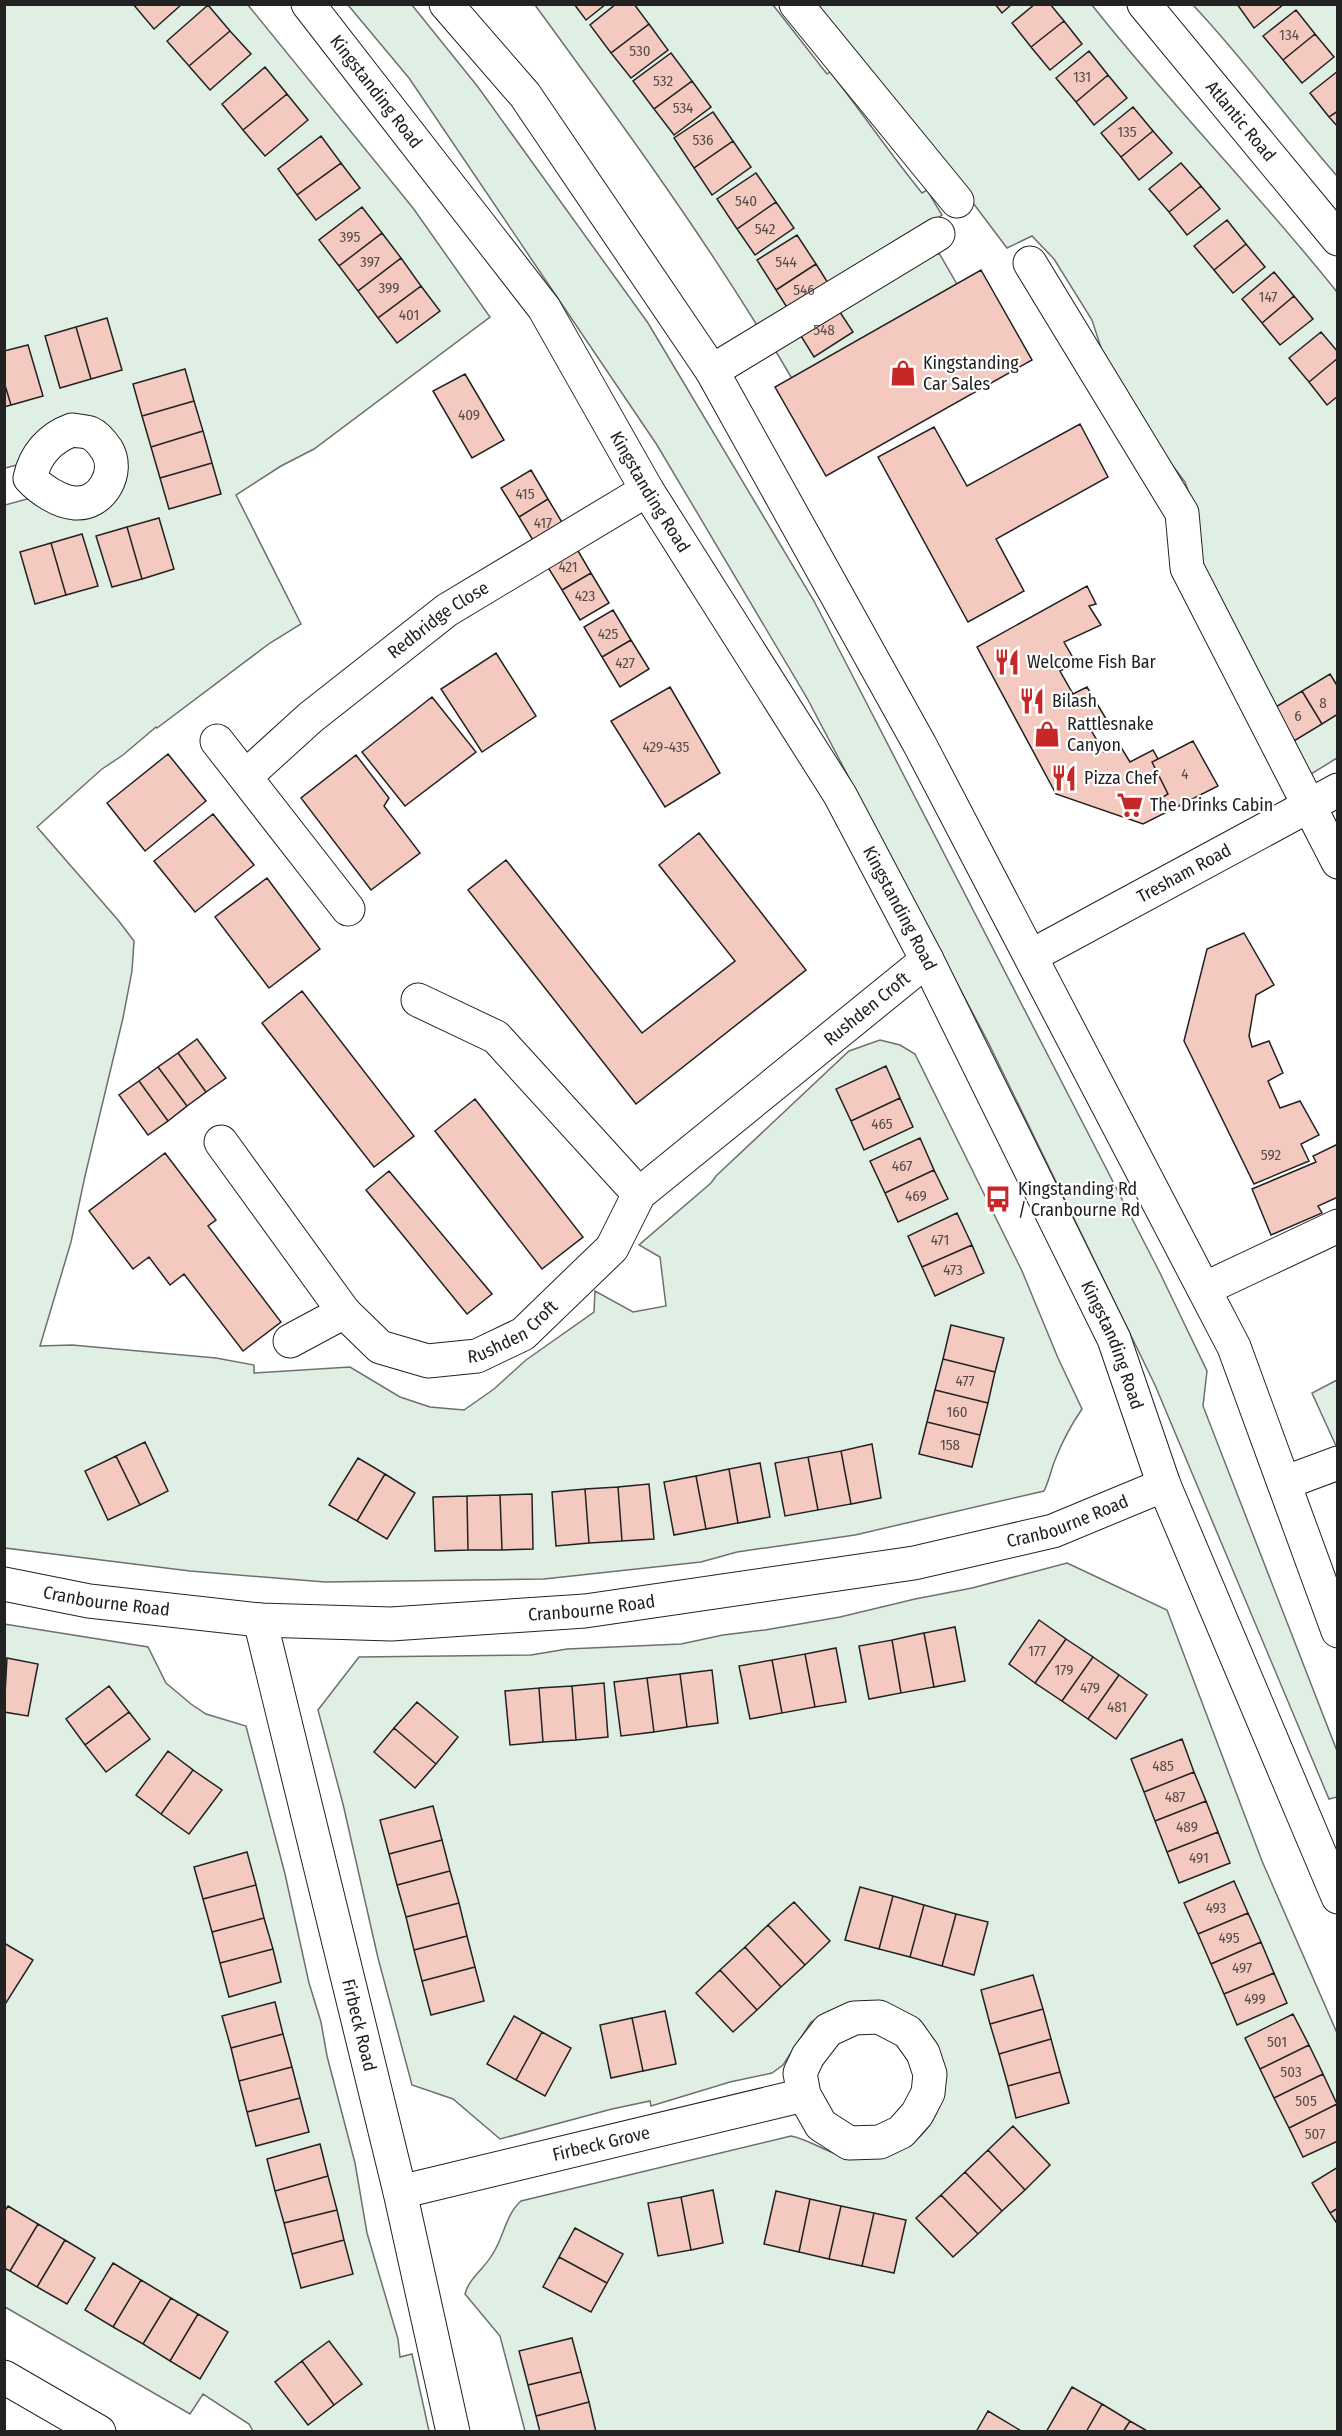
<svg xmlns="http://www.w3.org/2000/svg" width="1342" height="2436" font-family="'Fira Sans Condensed',sans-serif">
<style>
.green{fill:#e0efe3;stroke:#6f6f6f;stroke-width:1.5}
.building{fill:#f3c9c0;stroke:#222;stroke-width:1.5}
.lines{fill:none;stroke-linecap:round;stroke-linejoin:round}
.minor-casing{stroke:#222;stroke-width:35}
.major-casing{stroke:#222;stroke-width:35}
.minor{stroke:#fff;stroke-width:33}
.major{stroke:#fff;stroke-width:33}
.labels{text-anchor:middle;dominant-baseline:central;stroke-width:4.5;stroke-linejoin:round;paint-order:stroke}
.number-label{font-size:15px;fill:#564c4a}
.street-label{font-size:18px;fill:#222;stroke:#fff}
.poi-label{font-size:18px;fill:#222;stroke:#fff;text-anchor:start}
</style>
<rect width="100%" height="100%" fill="#fff"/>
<path class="green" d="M4,5H248L413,208L490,317L314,449L281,466L236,495L301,624L270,643L157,728L156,727L123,755L102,769L37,827L118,920L134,941L132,971L123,1018L85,1176L71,1242L40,1346L72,1345L216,1358L254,1365V1373L350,1367L400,1397L430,1407L464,1410L494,1389L526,1360L594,1312L595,1291L633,1312L666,1306L660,1257L639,1245L711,1183L716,1176L849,1051L880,1040L900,1045L915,1054L1022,1271L1058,1358L1082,1409C1071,1425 1062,1442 1055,1460C1051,1470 1049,1481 1044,1491L855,1535L737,1552L701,1562L544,1579L325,1582L190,1571L5,1548V505L34,497L84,519L109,433L25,463L5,468Z
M348,5H412L478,87L648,323L814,601L1159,1271L1207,1371L1203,1406L1337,1751V1797L1329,1799L1155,1385L988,1042L807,698L657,445L409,78Z
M535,5H773L827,74L830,72C862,112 890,154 922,193L927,190L942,215L763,335C693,221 614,113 535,5Z
M807,5H1092C1170,104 1259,194 1337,292V758L1308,776L1211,587L1200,554L1197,515L1185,482L1161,450L1103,354L1092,320L1054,259L1032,236L1007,248L964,191Z
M1193,5H1337V176C1288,120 1244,59 1193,5Z
M939,253L958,286L794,382L772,345Z
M1337,1380V1448L1312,1393Z
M1067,1563L1167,1610L1262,1861L1337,2033V2431H525L500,2336L465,2294C469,2278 484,2269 492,2255C504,2238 505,2215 521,2201L791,2136C812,2140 830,2156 852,2157C909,2162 948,2124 944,2068L842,2007L811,2022L783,2065L772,2073L730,2082L651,2106L650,2101L612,2109L500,2139L453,2099L412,2085L378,1958L343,1804L318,1710L359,1657L531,1655L567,1649L681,1644L723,1635L765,1630L840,1617L915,1599L972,1588Z
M4,1624L148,1647L166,1683L191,1704L206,1714L246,1726L285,1874L309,1983L321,2022L327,2056L355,2163L367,2233L398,2339L400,2357L412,2354L429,2431H253L249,2424L203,2394L190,2414L5,2307Z"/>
<path class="building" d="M133,4H182L154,29Z
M574,4H606L586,20Z
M616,4H634L649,24L611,53L590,25Z
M995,4H1012L1002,13Z
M1035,4H1050L1064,21L1031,47L1012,23Z
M1237,4H1284L1254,28Z
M208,5L230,31L189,66L167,41Z
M1296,10L1315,34L1283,60L1263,36Z
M1064,21L1082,44L1050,70L1031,47Z
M649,24L668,50L631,78L611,53Z
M230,31L251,54L210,90L189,66Z
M1315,34L1334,57L1302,83L1283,60Z
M1089,51L1108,75L1076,102L1056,78Z
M671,53L692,81L654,109L633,81Z
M265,67L287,94L243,130L222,104Z
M1338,71V111L1329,117L1310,93Z
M1108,75L1127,98L1094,125L1076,102Z
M692,81L711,107L674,135L654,109Z
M287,94L308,120L265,156L243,130Z
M1133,107L1153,131L1121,157L1101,133Z
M1338,111V127L1329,117Z
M713,112L733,141L694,168L674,138Z
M1153,131L1172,153L1139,180L1121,157Z
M321,136L341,163L297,195L278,169Z
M733,141L751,167L712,195L694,168Z
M341,163L360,188L316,220L297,195Z
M1181,163L1201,186L1169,212L1149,189Z
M756,173L776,202L737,229L717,199Z
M1201,186L1220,209L1187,235L1169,212Z
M776,202L794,228L755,255L737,229Z
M362,207L382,233L339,266L319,240Z
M1227,220L1246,244L1214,270L1194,246Z
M382,233L401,258L358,291L339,266Z
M797,235L816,264L776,290L757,260Z
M1246,244L1265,267L1233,293L1214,270Z
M401,258L421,286L378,318L358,291Z
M816,264L833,291L793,317L776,290Z
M981,270L1032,360L826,476L775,387Z
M1274,272L1294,296L1262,323L1242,299Z
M421,286L440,311L397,343L378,318Z
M1294,296L1313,319L1280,345L1262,323Z
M834,303L853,332L814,357L796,328Z
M107,318L122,370L91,379L76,327Z
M76,327L91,379L60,388L45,336Z
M1321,332L1338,352V358L1309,382L1289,358Z
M28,345L43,396L11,405L4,382V351Z
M1338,358V396L1327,405L1309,382Z
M185,369L194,401L142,416L133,384Z
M465,374L504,440L472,458L433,391Z
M4,382L11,405L4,407Z
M194,401L203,431L151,447L142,416Z
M1080,424L1108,477L996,539L1024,591L968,622L878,457L934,427L967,486Z
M203,431L212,463L160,478L151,447Z
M212,463L221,494L169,509L160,478Z
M531,470L548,499L519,517L501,488Z
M548,499L566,529L537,547L519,517Z
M159,518L174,569L142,579L127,527Z
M127,527L142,579L112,587L96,536Z
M82,534L98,586L66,595L51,543Z
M51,543L66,595L35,604L20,552Z
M574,544L591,573L562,590L544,561Z
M591,573L609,603L580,620L562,590Z
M1087,586L1096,604L1089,606L1101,625L1064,642L1076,663L1060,671L1073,694L1087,687L1108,722L1092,732L1104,752L1119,744L1130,762L1153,750L1158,759L1152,762L1168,794L1158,800L1165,813L1143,824L1056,794L977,647Z
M613,610L631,640L602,657L584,627Z
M631,640L649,669L620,687L602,657Z
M496,653L536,716L482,752L441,689Z
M1330,674L1338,687V714L1322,724L1302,691Z
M670,687L720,773L665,807L611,721Z
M1302,691L1322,724L1294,741L1274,708Z
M432,697L476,752L405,806L362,752Z
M1193,741L1218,786L1165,813L1158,800L1168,794L1152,762Z
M168,754L206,801L145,851L107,803Z
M356,755L389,798L384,806L420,853L371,890L301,798Z
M213,814L254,865L195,912L154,861Z
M699,833L806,970L636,1104L468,890L506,860L642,1033L735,961L659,865Z
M267,878L320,949L269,988L215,917Z
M1244,933L1274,985L1256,995L1249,1036L1252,1047L1269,1041L1283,1073L1268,1081L1280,1108L1300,1101L1319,1135L1301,1144L1309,1161L1254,1184L1184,1041L1207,949Z
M302,991L414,1136L374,1167L262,1023Z
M197,1039L226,1078L206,1092L178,1053Z
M178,1053L206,1092L187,1106L158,1067Z
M886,1066L900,1098L851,1121L836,1089Z
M158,1067L187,1106L168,1121L139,1081Z
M139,1081L168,1121L148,1135L119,1095Z
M900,1098L913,1127L864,1150L851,1121Z
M475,1099L583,1237L542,1269L435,1131Z
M920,1138L934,1170L885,1193L870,1161Z
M1338,1144V1197L1318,1206L1322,1213L1271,1235L1252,1189L1316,1162L1313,1156Z
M165,1153L216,1220L208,1226L281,1322L243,1351L184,1274L170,1285L149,1257L133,1269L89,1211Z
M934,1170L948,1199L898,1222L885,1193Z
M389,1171L492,1294L467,1314L366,1190Z
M957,1213L972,1245L922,1267L908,1236Z
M972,1245L984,1273L935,1296L922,1267Z
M951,1325L1004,1338L995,1372L943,1359Z
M943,1359L995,1372L988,1403L935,1390Z
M935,1390L988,1403L980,1435L927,1422Z
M927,1422L980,1435L972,1467L919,1454Z
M145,1442L168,1491L140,1505L116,1456Z
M872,1444L881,1498L851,1504L841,1451Z
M841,1451L851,1504L818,1510L808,1457Z
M116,1456L140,1505L108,1520L85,1471Z
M808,1457L818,1510L785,1516L775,1463Z
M358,1458L385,1474L357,1521L329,1505Z
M760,1463L770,1517L738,1523L729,1469Z
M729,1469L738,1523L706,1529L696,1476Z
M385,1474L415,1493L387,1539L357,1521Z
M696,1476L706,1529L674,1535L664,1482Z
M649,1484L654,1539L622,1541L618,1487Z
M618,1487L622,1541L589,1543L585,1489Z
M585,1489L589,1543L556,1546L552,1492Z
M532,1494L533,1549L502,1550L500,1495Z
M500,1495L502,1550H468L467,1496Z
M467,1496L468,1550L435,1551L433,1497Z
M1039,1620L1066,1639L1035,1683L1009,1664Z
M955,1627L965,1681L934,1687L924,1633Z
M924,1633L934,1687L901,1693L892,1640Z
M1066,1639L1093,1657L1062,1701L1035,1683Z
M892,1640L901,1693L869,1699L859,1646Z
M836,1648L846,1702L815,1707L805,1654Z
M805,1654L815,1707L782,1713L772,1660Z
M1093,1657L1119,1675L1088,1719L1062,1701Z
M7,1658L38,1664L28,1716L4,1712Z
M772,1660L782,1713L750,1719L739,1666Z
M712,1670L718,1723L687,1727L680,1674Z
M680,1674L687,1727L654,1732L647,1678Z
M1119,1675L1147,1695L1116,1739L1088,1719Z
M647,1678L654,1732L621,1736L614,1682Z
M604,1683L608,1737L576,1740L572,1686Z
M109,1686L129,1712L85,1745L66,1719Z
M572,1686L576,1740L543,1742L539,1688Z
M539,1688L543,1742L510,1745L505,1691Z
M417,1702L458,1737L436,1764L394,1728Z
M129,1712L150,1739L106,1772L85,1745Z
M394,1728L436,1764L415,1788L374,1752Z
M1182,1739L1194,1772L1144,1792L1131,1759Z
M168,1751L193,1770L161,1814L136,1795Z
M193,1770L222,1790L189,1834L161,1814Z
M1194,1772L1206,1801L1155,1821L1144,1792Z
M1206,1801L1218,1832L1167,1852L1155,1821Z
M433,1806L442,1840L389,1854L380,1820Z
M1218,1832L1230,1863L1179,1883L1167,1852Z
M442,1840L450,1871L397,1885L389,1854Z
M247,1852L256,1885L203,1899L194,1867Z
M450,1871L459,1903L406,1917L397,1885Z
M1234,1881L1248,1913L1198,1934L1184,1903Z
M256,1885L264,1918L212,1932L203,1899Z
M860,1887L893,1896L879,1949L845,1940Z
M893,1896L924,1905L910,1957L879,1949Z
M794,1902L830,1941L805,1965L768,1925Z
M459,1903L467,1936L414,1950L406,1917Z
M924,1905L956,1914L942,1966L910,1957Z
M1248,1913L1261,1942L1211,1964L1198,1934Z
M956,1914L988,1922L974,1975L942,1966Z
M264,1918L273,1949L220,1963L212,1932Z
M768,1925L805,1965L781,1987L745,1947Z
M467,1936L475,1967L422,1981L414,1950Z
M1261,1942L1274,1973L1224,1994L1211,1964Z
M4,1943L33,1960L4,2006Z
M745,1947L781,1987L757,2010L720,1970Z
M273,1949L281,1982L229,1997L220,1963Z
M475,1967L484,2001L431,2015L422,1981Z
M720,1970L757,2010L733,2032L696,1993Z
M1274,1973L1287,2003L1237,2025L1224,1994Z
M1033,1975L1043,2009L990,2024L981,1990Z
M275,2002L283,2034L231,2048L222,2016Z
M1043,2009L1051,2039L999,2054L990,2024Z
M665,2011L676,2064L643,2071L632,2018Z
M1293,2014L1309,2045L1260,2069L1245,2038Z
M514,2016L542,2032L516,2080L487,2064Z
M632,2018L643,2071L611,2078L600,2025Z
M542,2032L571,2048L545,2096L516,2080Z
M283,2034L292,2067L239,2081L231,2048Z
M1051,2039L1060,2072L1008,2086L999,2054Z
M1309,2045L1323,2074L1274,2098L1260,2069Z
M292,2067L300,2098L247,2112L239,2081Z
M1060,2072L1069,2103L1016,2118L1008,2086Z
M1323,2074L1337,2104L1289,2128L1274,2098Z
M300,2098L309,2132L256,2146L247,2112Z
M1337,2104L1338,2141L1303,2157L1289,2128Z
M1013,2126L1050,2165L1025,2190L988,2150Z
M320,2144L328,2176L275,2191L267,2159Z
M988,2150L1025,2190L1002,2211L965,2172Z
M1338,2167V2208L1330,2213L1312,2183Z
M965,2172L1002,2211L978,2234L941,2195Z
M328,2176L337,2210L284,2223L275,2191Z
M713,2190L723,2243L691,2250L681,2197Z
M776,2191L810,2199L799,2252L764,2244Z
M941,2195L978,2234L953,2257L916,2218Z
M681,2197L691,2250L658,2256L648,2203Z
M810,2199L841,2206L829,2259L799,2252Z
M8,2206L38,2224L10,2271L4,2268V2212Z
M841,2206L874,2213L862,2266L829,2259Z
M1338,2208V2225L1330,2213Z
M337,2210L344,2240L292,2254L284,2223Z
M874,2213L906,2220L894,2273L862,2266Z
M38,2224L65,2240L37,2287L10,2271Z
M575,2228L623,2254L607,2283L559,2257Z
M65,2240L95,2258L67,2304L37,2287Z
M344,2240L353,2274L301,2288L292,2254Z
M559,2257L607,2283L591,2312L543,2287Z
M113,2263L141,2280L113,2327L85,2310Z
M141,2280L171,2298L143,2344L113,2327Z
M171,2298L198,2314L170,2361L143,2344Z
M198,2314L228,2332L200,2379L170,2361Z
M572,2338L581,2372L528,2385L519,2351Z
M329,2341L362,2384L334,2405L302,2361Z
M302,2361L334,2405L308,2425L275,2382Z
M581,2372L589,2402L536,2416L528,2385Z
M1072,2387L1102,2404L1086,2432H1046Z
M589,2402L596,2432H540L536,2416Z
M1102,2404L1130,2421L1123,2432H1086Z
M988,2411L1023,2432H976Z
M1130,2421L1149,2432H1123Z"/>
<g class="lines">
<g class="minor-casing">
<g id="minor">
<path d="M796,4L957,201"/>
<path id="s1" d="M1144,4L1338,239"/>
<path d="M1030,263L1182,513L1187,568L1338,862"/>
<path d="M712,371L938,234"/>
<path d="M72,430C77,431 85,431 90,433C97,436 103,444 107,450C120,472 102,505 75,503C59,502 40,489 30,478C35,455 50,438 72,430Z"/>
<path d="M217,741L348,909"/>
<path id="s2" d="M246,776L311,717L447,610L647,490"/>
<path id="s3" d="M1031,956L1338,790"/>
<path d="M418,1000L496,1037L639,1194"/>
<path id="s4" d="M221,1142L344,1312L380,1347L428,1361L477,1356L523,1334L612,1248L639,1194L927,960"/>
<path d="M1204,1289L1338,1226"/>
<path d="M290,1341L344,1312"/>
<path d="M1284,1483L1338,1463"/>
<path id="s5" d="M4,1584L89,1601L260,1620L391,1624L585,1611L914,1563L1053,1531L1164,1485"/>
<path id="s6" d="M260,1620L400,2192L453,2432"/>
<path id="s7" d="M400,2192L804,2095L821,2125L849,2143L880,2142L901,2132L917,2114L928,2093L930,2074L923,2053L908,2032L879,2017L854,2018L828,2030L808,2056L800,2073L804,2095"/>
<path d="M4,2377L99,2432"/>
</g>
</g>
<g class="major-casing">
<g id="major">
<path id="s8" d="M308,4L544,308L647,490L840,795L927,960L1114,1339L1164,1485L1338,1897"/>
<path d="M446,4L525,95L712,371L920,745L1234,1347L1338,1631"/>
</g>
</g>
<use href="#minor" class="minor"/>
<use href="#major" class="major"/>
</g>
<defs>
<g id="shop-bare" transform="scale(2.07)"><path d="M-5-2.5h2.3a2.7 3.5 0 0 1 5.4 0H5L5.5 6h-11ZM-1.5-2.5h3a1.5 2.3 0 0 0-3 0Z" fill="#c62828" stroke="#fff" stroke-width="2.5" paint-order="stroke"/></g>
<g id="restaurant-bare" transform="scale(2.07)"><path d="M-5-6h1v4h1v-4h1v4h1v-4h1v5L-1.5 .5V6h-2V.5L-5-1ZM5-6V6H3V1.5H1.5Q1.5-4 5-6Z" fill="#c62828" stroke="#fff" stroke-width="2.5" paint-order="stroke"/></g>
<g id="supermarket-bare" transform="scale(2.07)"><path d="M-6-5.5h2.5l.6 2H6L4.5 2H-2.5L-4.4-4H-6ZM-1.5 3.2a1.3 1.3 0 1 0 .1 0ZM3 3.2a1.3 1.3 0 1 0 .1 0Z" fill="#c62828" stroke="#fff" stroke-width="2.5" paint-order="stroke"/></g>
<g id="bus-bare" transform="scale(2.07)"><path d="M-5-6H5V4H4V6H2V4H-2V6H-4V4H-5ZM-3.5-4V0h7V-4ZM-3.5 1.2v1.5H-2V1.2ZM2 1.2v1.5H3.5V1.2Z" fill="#c62828" stroke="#fff" stroke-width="2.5" paint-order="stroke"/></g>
</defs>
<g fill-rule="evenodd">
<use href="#shop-bare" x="903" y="373"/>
<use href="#restaurant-bare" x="1007" y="662"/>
<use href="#restaurant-bare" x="1032" y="701"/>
<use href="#shop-bare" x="1047" y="734"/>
<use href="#restaurant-bare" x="1064" y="778"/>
<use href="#supermarket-bare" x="1130" y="805"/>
<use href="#bus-bare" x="998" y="1199"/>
</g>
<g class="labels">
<g class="number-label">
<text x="1289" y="35">134</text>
<text x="640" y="51">530</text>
<text x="1082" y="77">131</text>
<text x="663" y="81">532</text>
<text x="683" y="108">534</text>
<text x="1127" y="132">135</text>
<text x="703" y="140">536</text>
<text x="746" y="201">540</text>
<text x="765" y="229">542</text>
<text x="350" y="237">395</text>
<text x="370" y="262">397</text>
<text x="786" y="262">544</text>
<text x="389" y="288">399</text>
<text x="804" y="290">546</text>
<text x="1268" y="297">147</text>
<text x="409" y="315">401</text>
<text x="824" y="330">548</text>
<text x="469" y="415">409</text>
<text x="525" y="494">415</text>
<text x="543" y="523">417</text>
<text x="568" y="567">421</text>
<text x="585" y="596">423</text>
<text x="608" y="634">425</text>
<text x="625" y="663">427</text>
<text x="1323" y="703">8</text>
<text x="1298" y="716">6</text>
<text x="666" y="747">429-435</text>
<text x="1185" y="774">4</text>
<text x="882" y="1124">465</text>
<text x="1271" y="1155">592</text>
<text x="902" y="1166">467</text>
<text x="916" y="1196">469</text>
<text x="940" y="1240">471</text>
<text x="953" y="1270">473</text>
<text x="965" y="1381">477</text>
<text x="957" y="1412">160</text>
<text x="950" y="1445">158</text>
<text x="1037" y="1651">177</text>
<text x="1064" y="1670">179</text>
<text x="1090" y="1688">479</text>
<text x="1117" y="1707">481</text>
<text x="1163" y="1766">485</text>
<text x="1175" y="1797">487</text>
<text x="1187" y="1827">489</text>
<text x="1199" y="1858">491</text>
<text x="1216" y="1908">493</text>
<text x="1229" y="1938">495</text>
<text x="1242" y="1968">497</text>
<text x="1255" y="1999">499</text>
<text x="1277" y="2042">501</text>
<text x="1291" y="2072">503</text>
<text x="1306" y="2101">505</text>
<text x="1315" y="2134">507</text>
</g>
<g class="street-label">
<text stroke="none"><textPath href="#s8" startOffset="111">Kingstanding Road</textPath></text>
<text stroke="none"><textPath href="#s1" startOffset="152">Atlantic Road</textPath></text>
<text stroke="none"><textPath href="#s8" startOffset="597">Kingstanding Road</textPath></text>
<text stroke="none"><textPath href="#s2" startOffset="248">Redbridge Close</textPath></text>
<text stroke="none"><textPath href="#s3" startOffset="174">Tresham Road</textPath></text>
<text stroke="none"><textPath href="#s8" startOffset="1083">Kingstanding Road</textPath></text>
<text stroke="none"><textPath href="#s4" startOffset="888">Rushden Croft</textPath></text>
<text stroke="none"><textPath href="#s4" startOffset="402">Rushden Croft</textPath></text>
<text stroke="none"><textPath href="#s8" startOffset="1569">Kingstanding Road</textPath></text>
<text stroke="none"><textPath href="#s5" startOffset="1076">Cranbourne Road</textPath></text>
<text stroke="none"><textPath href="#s5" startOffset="104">Cranbourne Road</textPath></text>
<text stroke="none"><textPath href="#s5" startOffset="591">Cranbourne Road</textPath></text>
<text stroke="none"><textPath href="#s6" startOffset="417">Firbeck Road</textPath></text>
<text stroke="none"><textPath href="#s7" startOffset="207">Firbeck Grove</textPath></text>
</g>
<g class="poi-label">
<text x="923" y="363">Kingstanding<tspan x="923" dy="21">Car Sales</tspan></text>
<text x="1027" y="662">Welcome Fish Bar</text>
<text x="1052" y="701">Bilash</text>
<text x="1067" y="724">Rattlesnake<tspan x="1067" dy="21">Canyon</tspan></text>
<text x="1084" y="778">Pizza Chef</text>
<text x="1150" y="805">The Drinks Cabin</text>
<text x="1018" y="1189">Kingstanding Rd<tspan x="1018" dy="21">/ Cranbourne Rd</tspan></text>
</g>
</g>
<rect width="1342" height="2436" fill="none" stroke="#222222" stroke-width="12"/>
</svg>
